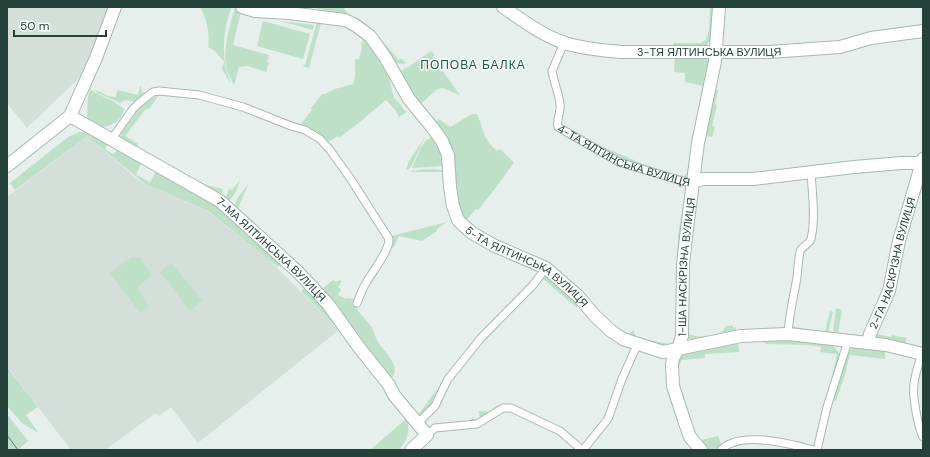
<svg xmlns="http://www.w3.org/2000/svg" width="930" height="457" font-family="'DM Sans',sans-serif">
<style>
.built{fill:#d4dfda}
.green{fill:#bfe0c8}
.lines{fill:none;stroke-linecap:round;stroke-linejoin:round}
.lane-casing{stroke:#a8b8b2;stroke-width:9}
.street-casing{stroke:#a8b8b2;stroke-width:14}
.lane{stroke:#fff;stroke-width:7}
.street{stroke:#fff;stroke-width:12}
.tram{stroke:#5f7d75;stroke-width:1}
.labels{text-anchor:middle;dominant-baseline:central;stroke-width:3;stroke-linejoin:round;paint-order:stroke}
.street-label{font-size:11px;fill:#24423a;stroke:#f7fbf9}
.neighbourhood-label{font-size:12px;letter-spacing:1px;fill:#1f5548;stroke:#f7fbf9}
</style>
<rect width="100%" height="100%" fill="#e6efeb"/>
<path class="built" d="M7,7H110L88,66L79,78L27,128L7,103Z
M87,136L137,179L145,184L207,211L267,258L339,330L198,443L171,407L159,416L156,413L105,450H71L7,366V197Z"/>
<path class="green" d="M200,7H232C224,25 222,49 226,69C227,74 230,79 231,84L222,69L224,62L215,51L208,47C210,34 207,19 200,7Z
M316,7H343L347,13L367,26L366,28L338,13L316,8Z
M710,7H715L710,41L705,46L672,48L673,43H701L706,40L709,29Z
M235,8L241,11L233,45L269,55L267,62L269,63L266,72L247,66L239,67L234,85C232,81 229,76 227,71C222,51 229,27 235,8Z
M263,21L310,34L303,59L257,46Z
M280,21L314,25L313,30Z
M317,22L321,23L309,68L303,66V65H305Z
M376,34L399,60L401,58L406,63L404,64L395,63Z
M364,38L368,41L383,63L388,75L394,98L401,105L403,109L407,112L399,117L396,111L386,100L361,121L339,138L338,136L330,141H328L323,136L300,125L312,110L311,108L322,94H325L335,89L353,84L355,77V59H359L362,48L361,44Z
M431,51L435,55L433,56L434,59L460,95L442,88L436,90L421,104C413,95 399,83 400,71L410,66Z
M675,55L710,56V75H705L703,86L685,82V73L674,72Z
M140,86H141L142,92L145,93L135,102L126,100L120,103L98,93L94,89L109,96L116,97L117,90L138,95Z
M90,89C101,97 115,100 124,109C122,123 109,126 98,128L91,124L87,117L88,96Z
M713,89L718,90L715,104L717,105L712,126L715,127L712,137L704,135Z
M159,95L150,108L145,110L125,136L138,144L135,149L120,137L124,129L144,103Z
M472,114H477C482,123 482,133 488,141C490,145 494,148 497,151L500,149L514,162C503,179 491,194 478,210L476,209L466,221L460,212L435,123L439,119L450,127Z
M79,132H85L109,143L105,149L113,154L119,149L142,161L136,175L150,182L157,169L218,203L284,261L278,267L208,211L145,184L87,136L15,190L10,183L68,137Z
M425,137L412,165L409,169L406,170L409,161Z
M432,137L440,152L442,166L412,168C417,159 421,140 432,137Z
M603,147C630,158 656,171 684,176L687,173L690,159L693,160L688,179L637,165L603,149Z
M612,163L687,186L679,264H677L678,236L686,187L618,166Z
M428,169L442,170V172H411V171Z
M240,180L236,192L230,200H227L226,197L229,189L232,190Z
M203,184L223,189L222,193L218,195L202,188Z
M248,185L237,211L233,209L238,197Z
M447,222L437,229V231L422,241L399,236L394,247L389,248L391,236Z
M132,257L140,258L152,275L137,288L149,306L140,312L110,274L111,272Z
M686,262H690L686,318L688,334C700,338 710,336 722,332L726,326H733V328L736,327V332L708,339L691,340L687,338L685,334L684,317Z
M171,263L202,300L190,311L160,272Z
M547,274L576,300L577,308L543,279Z
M333,280L337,282L339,280L342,281L338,287L341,289L338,295L346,299L347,298L355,299C354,310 364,317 370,325C374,330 375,337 378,342C384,352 400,364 393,377L389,376L322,289Z
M308,285L339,330L301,291Z
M886,306L877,334L891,337L892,335L907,338L905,344L879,339L875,337Z
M836,308L842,310L838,334L833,333Z
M830,311L833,312L828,333L792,329L790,326L825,332Z
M634,330L635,336L643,339L670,344L673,341L670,346H668L627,336Z
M763,341C776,339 820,341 831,345C834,346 837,350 838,352C842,359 834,377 831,385H830L837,354L820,352L821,347L808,345L766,344Z
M738,343L739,352L705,354V358L682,360L677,371L676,359L685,351Z
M856,347L885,350V359L850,355L846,368L847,369L836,401L832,400L847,354L852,348Z
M7,367L38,407L26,415L38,432H37L22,423L7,406Z
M437,389L430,407L417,418L418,415Z
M498,405L492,413L475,422H468L473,417L476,420L480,417L478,411L491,412L494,407Z
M7,414L28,441L18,450H7Z
M407,418C410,433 408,438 399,450H370Z
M718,436L721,444L725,441L741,437L721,447L717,450H704L697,441Z"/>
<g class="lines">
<g class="lane-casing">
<g id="lane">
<path id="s1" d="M564,43L552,71C554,83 559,93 560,105C561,112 556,121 558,127L619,162L682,181L688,182L694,181"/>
<path d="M111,140L133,109L139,103L153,92L159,91L199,95L243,107L291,126L305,130L320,139L330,150L350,178L389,239C390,250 372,272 366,283C362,289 360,296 357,303"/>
<path d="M788,334C789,314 794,296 797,277C798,269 798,260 800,252C801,246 809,245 811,239C816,218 812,193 811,171"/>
<path d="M922,353C919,364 915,373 914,384C912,395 918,427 923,437"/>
<path d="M417,424L435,406L441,393L448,379L481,338L533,285L546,268"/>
<path d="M427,435L435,428L477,424L503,408H511L560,431L582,450"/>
<path d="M583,450L608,419L622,379L637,345"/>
<path d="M721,450C740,430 790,444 813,450"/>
<path d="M817,450L827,407L848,341"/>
</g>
</g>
<g class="street-casing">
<g id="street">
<path id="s2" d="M242,7L255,11L289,13L345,20L355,25L370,36L385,57L409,99L432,127L442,141L448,155L450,187L453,206L458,220L461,223L472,233L493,245L546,268L578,296L595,316L611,331L623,339L663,352L741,336L788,334L886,345L923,354"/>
<path id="s3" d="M503,7C522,20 543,36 565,43C583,49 602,50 620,52H769L840,47L871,38L923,31"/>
<path id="s4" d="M70,116L220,201L299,273L328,304L358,346L389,385L394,395L427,435L411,450"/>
<path d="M7,166L70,116L96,58L115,7"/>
<path d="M694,181L704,179H753L854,167L902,163H916L921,164"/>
<path id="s5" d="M868,343L870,334L889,291L899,241L923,159"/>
<path id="s6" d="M701,450L690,437L685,423L673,386L672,365L673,358L678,349L682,336L683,264L687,229L698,143L715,61L719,7"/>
</g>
</g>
<use href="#lane" class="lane"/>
<use href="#street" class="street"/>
<path class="tram" d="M7,435L18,450
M7,449L8,450"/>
</g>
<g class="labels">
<g class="street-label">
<text stroke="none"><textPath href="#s3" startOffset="217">3-ТЯ ЯЛТИНСЬКА ВУЛИЦЯ</textPath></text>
<text stroke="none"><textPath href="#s1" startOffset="160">4-ТА ЯЛТИНСЬКА ВУЛИЦЯ</textPath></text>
<text stroke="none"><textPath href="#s4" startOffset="243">7-МА ЯЛТИНСЬКА ВУЛИЦЯ</textPath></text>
<text stroke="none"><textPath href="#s5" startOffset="84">2-ГА НАСКРІЗНА ВУЛИЦЯ</textPath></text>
<text stroke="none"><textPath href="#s2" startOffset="427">5-ТА ЯЛТИНСЬКА ВУЛИЦЯ</textPath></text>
<text stroke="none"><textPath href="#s6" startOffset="192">1-ША НАСКРІЗНА ВУЛИЦЯ</textPath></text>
</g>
<g class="neighbourhood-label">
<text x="473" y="65">ПОПОВА БАЛКА</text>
</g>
</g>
<rect width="930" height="457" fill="none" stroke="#24423a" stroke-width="16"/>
<path d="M14 30v6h92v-6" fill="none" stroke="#24423a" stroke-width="2"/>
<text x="20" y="30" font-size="12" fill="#24423a" stroke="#f7fbf9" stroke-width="3" paint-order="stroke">50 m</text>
</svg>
